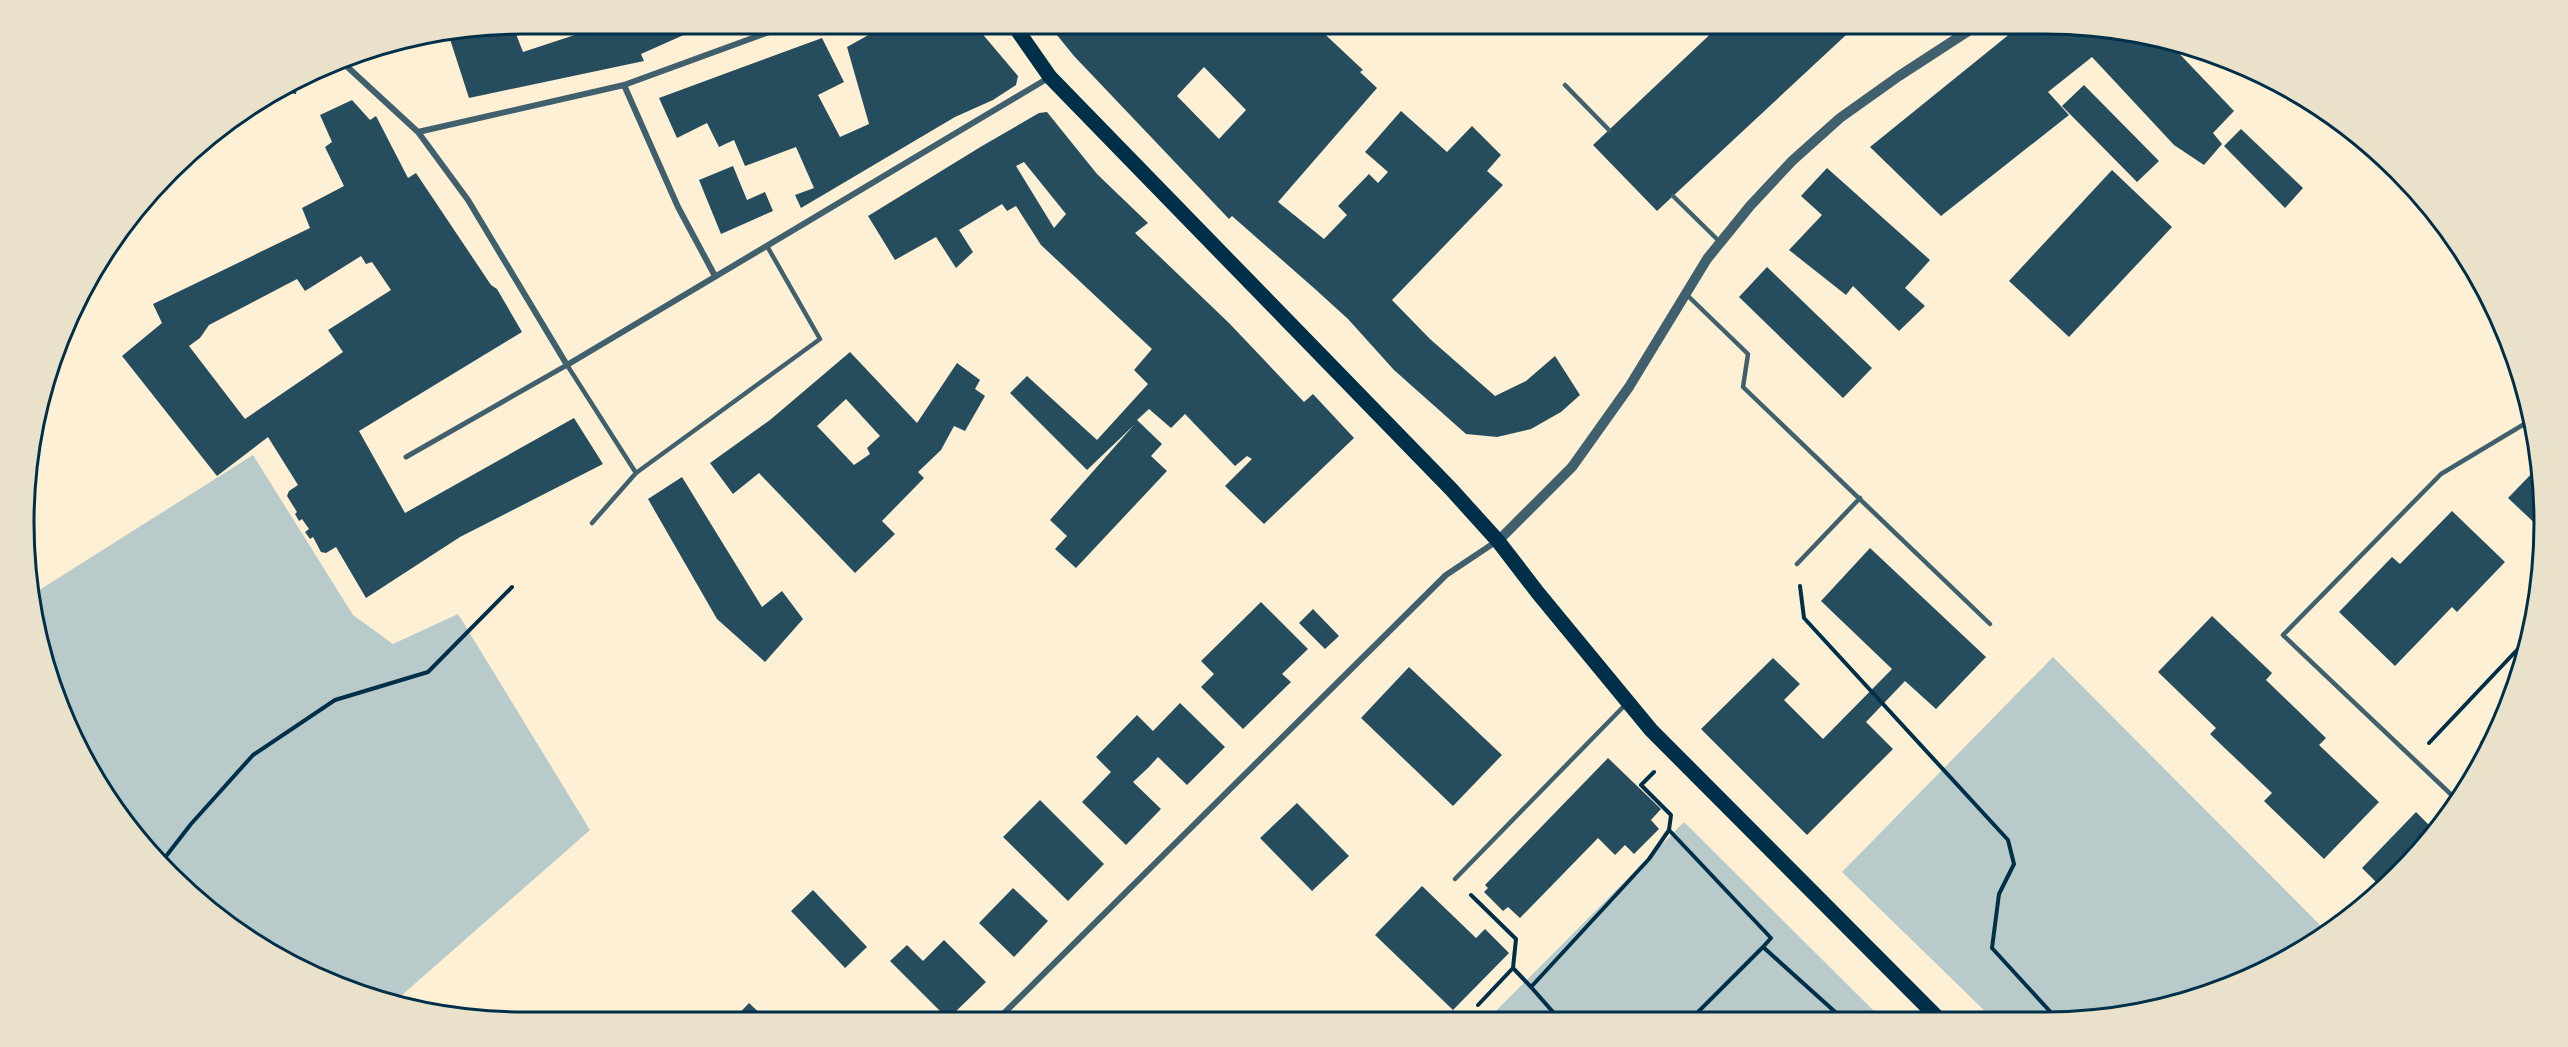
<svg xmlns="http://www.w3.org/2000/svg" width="2568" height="1047" font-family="Arial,sans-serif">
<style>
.green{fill:#b9caca}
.building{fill:#264d5e;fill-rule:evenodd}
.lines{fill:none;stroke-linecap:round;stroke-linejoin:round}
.path{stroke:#003049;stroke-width:4}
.service{stroke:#3f606c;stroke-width:4.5}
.pedestrian{stroke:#3f606c;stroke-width:5}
.minor{stroke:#3f606c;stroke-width:6}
.tertiary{stroke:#3f606c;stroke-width:10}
.primary{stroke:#003049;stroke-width:15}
.rim{fill:none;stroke:#003049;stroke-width:3}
</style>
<rect width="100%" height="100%" fill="#fdf0d5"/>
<path class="green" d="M253,455L353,615L393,644L458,614L590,830L394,1002L363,997L219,920L148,853L91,774L34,621L33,594Z
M2053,657L2326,931L2265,972L2110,1019H1993L1842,872Z
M1684,822L1882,1019L1487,1020Z"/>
<path class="building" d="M524,24H533L516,34L523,52L593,29L591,24H693L695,30L641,54L644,61L469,98L449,36Z
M888,24H974L1018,76L1016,85L993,100L955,117L801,208L795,195L814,188L796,147L745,166L734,140L719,147L707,123L677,138L659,98L822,38L844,82L818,95L840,137L869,124L847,47Z
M1048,24H1124L1131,31L1139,24H1314L1363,70L1360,72L1377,88L1278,202L1324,239L1347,215L1338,206L1369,174L1378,183L1388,172L1365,152L1401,111L1447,152L1472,126L1501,155L1487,171L1503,185L1392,300L1430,339L1495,396L1526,381L1555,356L1580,395L1561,412L1531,429L1497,437L1466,434L1394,370L1348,319L1315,289L1232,216L1229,219L1074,56ZM1204,67L1246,110L1219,139L1177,96Z
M1721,24H1839L1846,35L1657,211L1593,145Z
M2022,24H2044L2171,45L2234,111L2213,133L2222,144L2204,165L2174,145L2092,57L2048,92L2069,115L1941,216L1870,147Z
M298,80L296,94L274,91Z
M2084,85L2159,161L2137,182L2062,106Z
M352,100L370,120L376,116L408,178L416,173L491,285L497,289L522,332L359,431L405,513L574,418L603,464L460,537L366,598L336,547L326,553L321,552L313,537L310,539L305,532L309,529L302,519L299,521L295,514L297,512L287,496L289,491L298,485L268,437L217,476L122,356L162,323L153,304L310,228L302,208L344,186L325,147L332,142L320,115ZM361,256L366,264L372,262L391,290L328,330L343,352L245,419L189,346L200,338L209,325L297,279L305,291Z
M1047,112L1097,174L1148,223L1135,233L1229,323L1304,402L1313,394L1354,438L1264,524L1225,486L1252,459L1247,456L1235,466L1185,414L1171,428L1149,409L1137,420L1162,444L1151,456L1167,471L1076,568L1055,549L1067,536L1050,520L1134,425L1087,470L1010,393L1027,376L1097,440L1148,384L1134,370L1152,349L1041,245L1016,206L1007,211L1002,204L959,230L973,252L956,268L936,237L895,260L868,216L982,146L1039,113ZM1024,162L1066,214L1054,228L1016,166Z
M2241,129L2303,188L2285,208L2224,146Z
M733,166L747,200L765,192L773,211L721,234L699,180Z
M1827,168L1930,260L1905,288L1925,306L1899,331L1853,286L1846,295L1789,250L1822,215L1801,196Z
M2112,170L2172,227L2069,337L2009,281Z
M1767,267L1872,368L1843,398L1739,297Z
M850,352L917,423L957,363L980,380L975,389L985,396L965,431L954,426L941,450L918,472L924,478L882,521L895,534L855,573L759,473L733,494L710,463L770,420ZM846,399L880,436L867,448L870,454L854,465L817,426Z
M2539,466L2543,490L2542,530L2508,498Z
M682,477L762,607L782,591L803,619L765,662L717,619L648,499Z
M2452,511L2505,562L2457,612L2452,607L2395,666L2339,612L2392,557L2400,564Z
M1870,548L1986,657L1936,709L1905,681L1866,722L1893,749L1807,835L1701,729L1773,658L1800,684L1784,700L1823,739L1892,669L1821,601Z
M1261,602L1308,649L1282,674L1291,682L1243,729L1201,687L1214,674L1201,661Z
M1313,609L1339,636L1325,649L1299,623Z
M2212,616L2272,673L2266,680L2326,738L2319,745L2379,802L2324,859L2264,801L2272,793L2210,734L2216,728L2158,672Z
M1409,667L1502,755L1453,806L1361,718Z
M1180,703L1225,747L1187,785L1158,757L1149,767L1133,782L1161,809L1126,845L1082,802L1111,772L1096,757L1137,715L1153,731Z
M2498,723L2486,748L2480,742Z
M1608,758L1661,809L1651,820L1659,829L1634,854L1625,845L1615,855L1598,838L1520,918L1508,907L1503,911L1484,892L1488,888L1485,885Z
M1040,800L1104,864L1068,901L1003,837Z
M1297,803L1349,856L1312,891L1260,838Z
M2416,812L2434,830L2383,889L2362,868Z
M1422,886L1476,938L1485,929L1509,953L1453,1010L1375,935Z
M1013,888L1048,921L1014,957L979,923Z
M813,890L867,947L845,968L791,911Z
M944,940L986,982L948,1019L890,961L907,945L923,961Z
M749,1003L769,1022H731Z"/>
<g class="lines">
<path class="path" d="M1800,586L1804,618L2008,840L2014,864L1999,894L1992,948L2057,1019
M2429,743L2517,650L2527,643
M1654,772L1641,785L1671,815L1669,830
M160,864L191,824L253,755L335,700L428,672L512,587
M1471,895L1516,939L1513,968
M2244,978L2281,956L2283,960
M1478,1005L1513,968L1531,987
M1560,1020L1531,987L1649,859L1669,830L1771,938L1763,947
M1690,1020L1763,947L1843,1019"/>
<path class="service" d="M1565,85L1609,130
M1673,196L1720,242
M1687,295L1748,354L1743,387L1990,624
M567,365L636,473L820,339L767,246
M592,523L636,473
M1797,564L1860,498
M2459,802L2283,635L2441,474L2531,420
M1455,879L1626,704"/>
<path class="pedestrian" d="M406,457L567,365"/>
<path class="minor" d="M341,61L418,132L624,85L791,24
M624,85L678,207L715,276
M418,132L468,200L567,365L1050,77
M995,1022L1446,575L1497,541"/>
<path class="tertiary" d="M1498,541L1572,467L1629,387L1707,259L1750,206L1792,161L1840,118L1899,76L1979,24"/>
<path class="primary" d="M1013,24L1050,77L1451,489L1498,541L1538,593L1651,730L1939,1019"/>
</g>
<path d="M0 0H2568V1047H0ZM523 34H2045A489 489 0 0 1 2534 523V523A489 489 0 0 1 2045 1012H523A489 489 0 0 1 34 523V523A489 489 0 0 1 523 34Z" fill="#e9e1ca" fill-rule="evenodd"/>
<path class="rim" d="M523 34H2045A489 489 0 0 1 2534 523V523A489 489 0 0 1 2045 1012H523A489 489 0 0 1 34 523V523A489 489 0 0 1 523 34Z"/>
</svg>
